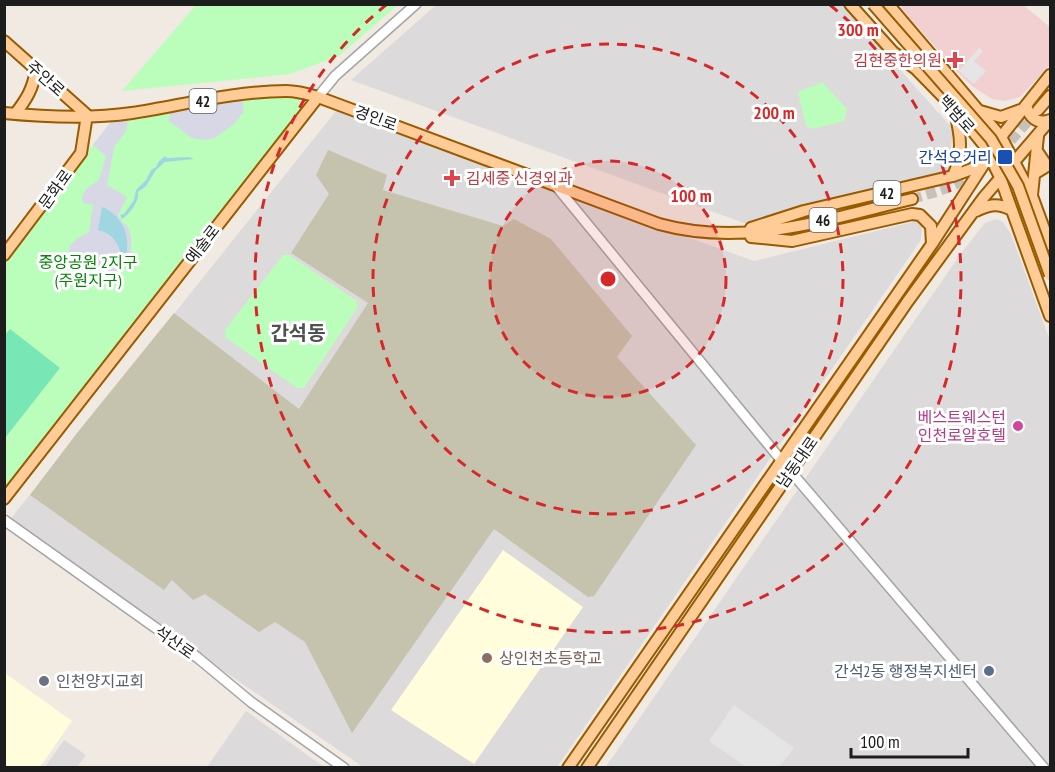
<svg xmlns="http://www.w3.org/2000/svg" width="1055" height="772" font-family="'PT Sans Narrow','Noto Sans KR',sans-serif">
<style>
.residential{fill:#dcdada}
.commercial{fill:#f2d0d1}
.education{fill:#fffddc}
.construction{fill:#c5c3ad}
.park{fill:#bbfebc}
.pitch{fill:#79e6b5}
.parking{fill:#e5e5e5}
.plaza{fill:#d7d7e5}
.water{fill:#9fd6e1}
.lines{fill:none;stroke-linecap:round;stroke-linejoin:round}
.major-tunnel{stroke:#c6c1bb;stroke-width:10;stroke-dasharray:10 5;stroke-linecap:butt}
.minor-casing{stroke:#a4a4a4;stroke-width:12}
.major-casing{stroke:#975b00;stroke-width:14}
.minor{stroke:#fff;stroke-width:9}
.major{stroke:#ffcc98;stroke-width:10}
.major-bridge-casing{stroke:#975b00;stroke-width:14;stroke-linecap:butt}
.major-bridge{stroke:#ffcc98;stroke-width:10}
.ring{fill:none;stroke:#d62828;stroke-width:3;stroke-dasharray:10 8}
.health-dot{fill:#e0444e;stroke:#fff;stroke-width:2}
.transit-dot{fill:#1a4fb4;stroke:#fff;stroke-width:2}
.hotel-dot{fill:#d1479c;stroke:#fff;stroke-width:2}
.education-dot{fill:#8d6e63;stroke:#fff;stroke-width:2}
.service-dot{fill:#5c6f8a;stroke:#fff;stroke-width:2}
.worship-dot{fill:#6b7280;stroke:#fff;stroke-width:2}
.labels{text-anchor:middle;dominant-baseline:central;stroke-width:6;stroke-linejoin:round;paint-order:stroke}
.shield{fill:#fff;stroke:#616161;stroke-width:1.5}
.shield-label{font-size:15px;font-weight:bold;fill:#1d1d1d}
.health-label{font-size:16px;fill:#be3a42;stroke:#fff;text-anchor:end}
.street-label{font-size:16px;fill:#1d1d1d;stroke:#fff}
.transit-label{font-size:16px;fill:#164399;stroke:#fff;text-anchor:end}
.park-label{font-size:16px;fill:#028504;stroke:#fff}
.hotel-label{font-size:16px;fill:#b23c85;stroke:#fff;text-anchor:end}
.education-label{font-size:16px;fill:#785e54;stroke:#fff;text-anchor:start}
.service-label{font-size:16px;fill:#4e5e75;stroke:#fff;text-anchor:end}
.worship-label{font-size:16px;fill:#5b616d;stroke:#fff;text-anchor:start}
.quarter-label{font-size:20px;font-weight:bold;fill:#505050;stroke:#fff}
.centre{fill:#d62828;stroke:#fff;stroke-width:3}
.ring-label{font-size:18px;text-anchor:middle;font-weight:bold;fill:#d62828;stroke:#fff;stroke-width:6;stroke-linejoin:round;paint-order:stroke}
</style>
<rect width="100%" height="100%" fill="#f0eae2"/>
<path class="residential" d="M436,5H842L953,129L948,176L744,223L351,80Z
M336,111L754,261L917,221L922,224L921,240L557,767H363L8,522Z
M996,219L1003,222L1011,234L1050,341V767L605,768L962,252L985,223Z
M246,711L324,767H207Z
M64,740L86,755L77,767H45Z"/>
<path class="commercial" d="M905,4L1023,5L1050,27V65L1020,97L1005,101L992,99L972,86L956,71L901,8Z"/>
<path class="education" d="M503,550L583,607L474,764L391,710Z
M5,673L72,721L40,767H5Z"/>
<path class="construction" d="M328,150L387,175L383,190L503,226L514,219L551,239L632,336L617,357L696,445L594,596L588,597L494,529L352,733L305,642L275,622L259,632L205,594L193,600L172,580L164,590L30,495L77,433L174,313L299,409L368,303L291,253L329,194L316,175Z"/>
<path class="park" d="M196,5V4L398,5L339,56L290,74L122,91Z
M822,82L847,109L844,121L813,129L806,126L798,92Z
M288,91C295,96 302,99 303,108L5,499V257L117,114Z
M283,255H289L357,301L358,307L304,388H297L225,337V330Z"/>
<path class="pitch" d="M10,329L60,368L5,438L4,336Z"/>
<path class="parking" d="M979,48L983,51L974,61L986,71L974,84L959,71Z
M734,705L794,748L779,767H746L709,741Z"/>
<path class="plaza" d="M242,95L244,111L235,123L215,138L205,140L192,138L169,121L170,107Z
M129,113L126,131L114,147L107,185L127,197L118,215L123,223L126,224L131,236V253L118,278L114,275L100,283H84L71,272L68,263V254L70,246L76,239L89,232L93,205L83,203L82,197L85,190L99,180L106,156L93,145L117,114Z"/>
<path class="water" d="M165,156L167,158L189,157L194,159L165,162L156,170L146,186L138,192C140,200 130,214 122,219L120,215L124,214L134,200L136,190L146,180L151,170L156,167L159,161Z
M102,207C123,215 132,239 125,259H122C120,245 113,233 98,230Z"/>
<g class="lines">
<path class="major-tunnel" d="M1001,152L1038,110
M912,199C936,192 960,186 980,170"/>
<g class="minor-casing">
<path id="minor" d="M318,97L335,76L416,4
M556,186L786,466L1044,768
M4,520L198,658L251,702L344,768"/>
</g>
<g class="major-casing">
<path id="major" d="M850,4L893,52L916,69L955,109L984,145L1000,177L1050,316
M888,4L1001,137L1032,196L1050,245
M4,41L87,115
M1026,105C1029,117 1037,125 1050,120
M1038,110L1050,96
M980,111L1001,117L1020,110
M4,113C46,117 91,119 132,113C183,105 235,91 286,91C297,91 308,94 318,97L659,224C746,248 827,219 912,199
M15,114C27,99 33,88 36,70
M1034,174L1047,166L1037,151
M953,176C963,154 961,136 955,113
M1032,195L1038,136
M976,211C990,204 998,203 1012,210
M751,228L804,211L953,176L972,169L982,161
M751,237L792,241L912,214L920,215L931,226L932,244
M4,255L81,153L87,115
M4,499L318,97
M568,768L932,244L1004,133L1050,75
M587,768L908,301L984,197L1050,120"/>
</g>
<use href="#minor" class="minor"/>
<use href="#major" class="major"/>
<g class="major-bridge-casing">
<path id="major-bridge" d="M873,4L991,139L1018,186L1050,275"/>
</g>
<use href="#major-bridge" class="major-bridge"/>
</g>
<circle cx="608" cy="279" r="118" fill="#d62828" fill-opacity=".12"/>
<g class="ring">
<circle cx="608" cy="279" r="118"/>
<circle cx="608" cy="279" r="235"/>
<path d="M830 5A353 353 0 1 1 386 5"/>
</g>
<g class="health-dot">
<path d="M952 51h6v6h6v6h-6v6h-6v-6h-6v-6h6z"/>
<path d="M449 169h6v6h6v6h-6v6h-6v-6h-6v-6h6z"/>
</g>
<rect class="transit-dot" x="997" y="149" width="16" height="16" rx="3"/>
<circle class="hotel-dot" cx="1018" cy="426" r="6"/>
<circle class="education-dot" cx="487" cy="658" r="6"/>
<circle class="service-dot" cx="989" cy="671" r="6"/>
<circle class="worship-dot" cx="44" cy="681" r="6"/>
<g class="labels">
<g class="shield">
<rect x="189.5" y="89" width="27" height="24" rx="4.5"/>
<rect x="873.5" y="181" width="27" height="24" rx="4.5"/>
<rect x="809.5" y="208" width="27" height="24" rx="4.5"/>
</g>
<g class="shield-label">
<text x="203" y="101">42</text>
<text x="887" y="193">42</text>
<text x="823" y="220">46</text>
</g>
<g class="health-label">
<text x="942" y="60">김현중한의원</text>
<text x="466" y="178" text-anchor="start">김세중 신경외과</text>
</g>
<g class="street-label">
<text transform="translate(46 78) rotate(42)">주안로</text>
<text transform="translate(957 114) rotate(48)">백범로</text>
<text transform="translate(376 118) rotate(20)">경인로</text>
<text transform="translate(55 189) rotate(-54)">문화로</text>
<text transform="translate(202 244) rotate(-52)">예술로</text>
<text transform="translate(797 462) rotate(-55)">남동대로</text>
<text transform="translate(175 642) rotate(35)">석산로</text>
</g>
<g class="transit-label">
<text x="992" y="157">간석오거리</text>
</g>
<g class="park-label">
<text x="88" y="262">중앙공원 2지구<tspan x="88" dy="18">(주원지구)</tspan></text>
</g>
<g class="hotel-label">
<text x="1006" y="417">베스트웨스턴<tspan x="1006" dy="18">인천로얄호텔</tspan></text>
</g>
<g class="education-label">
<text x="499" y="658">상인천초등학교</text>
</g>
<g class="service-label">
<text x="977" y="671">간석2동 행정복지센터</text>
</g>
<g class="worship-label">
<text x="56" y="681">인천양지교회</text>
</g>
<g class="quarter-label">
<text x="298" y="333">간석동</text>
</g>
</g>
<circle cx="608" cy="279" r="9" class="centre"/>
<g class="ring-label">
<text x="858" y="36">300 m</text>
<text x="774" y="119">200 m</text>
<text x="691" y="202">100 m</text>
</g>
<rect width="1055" height="772" fill="none" stroke="#1d1d1d" stroke-width="12"/>
<path d="M851 748v9h117v-9" fill="none" stroke="#1d1d1d" stroke-width="3"/>
<text x="860" y="748" font-size="18" fill="#1d1d1d" stroke="#ffffff" stroke-width="4.5" paint-order="stroke">100 m</text>
</svg>
